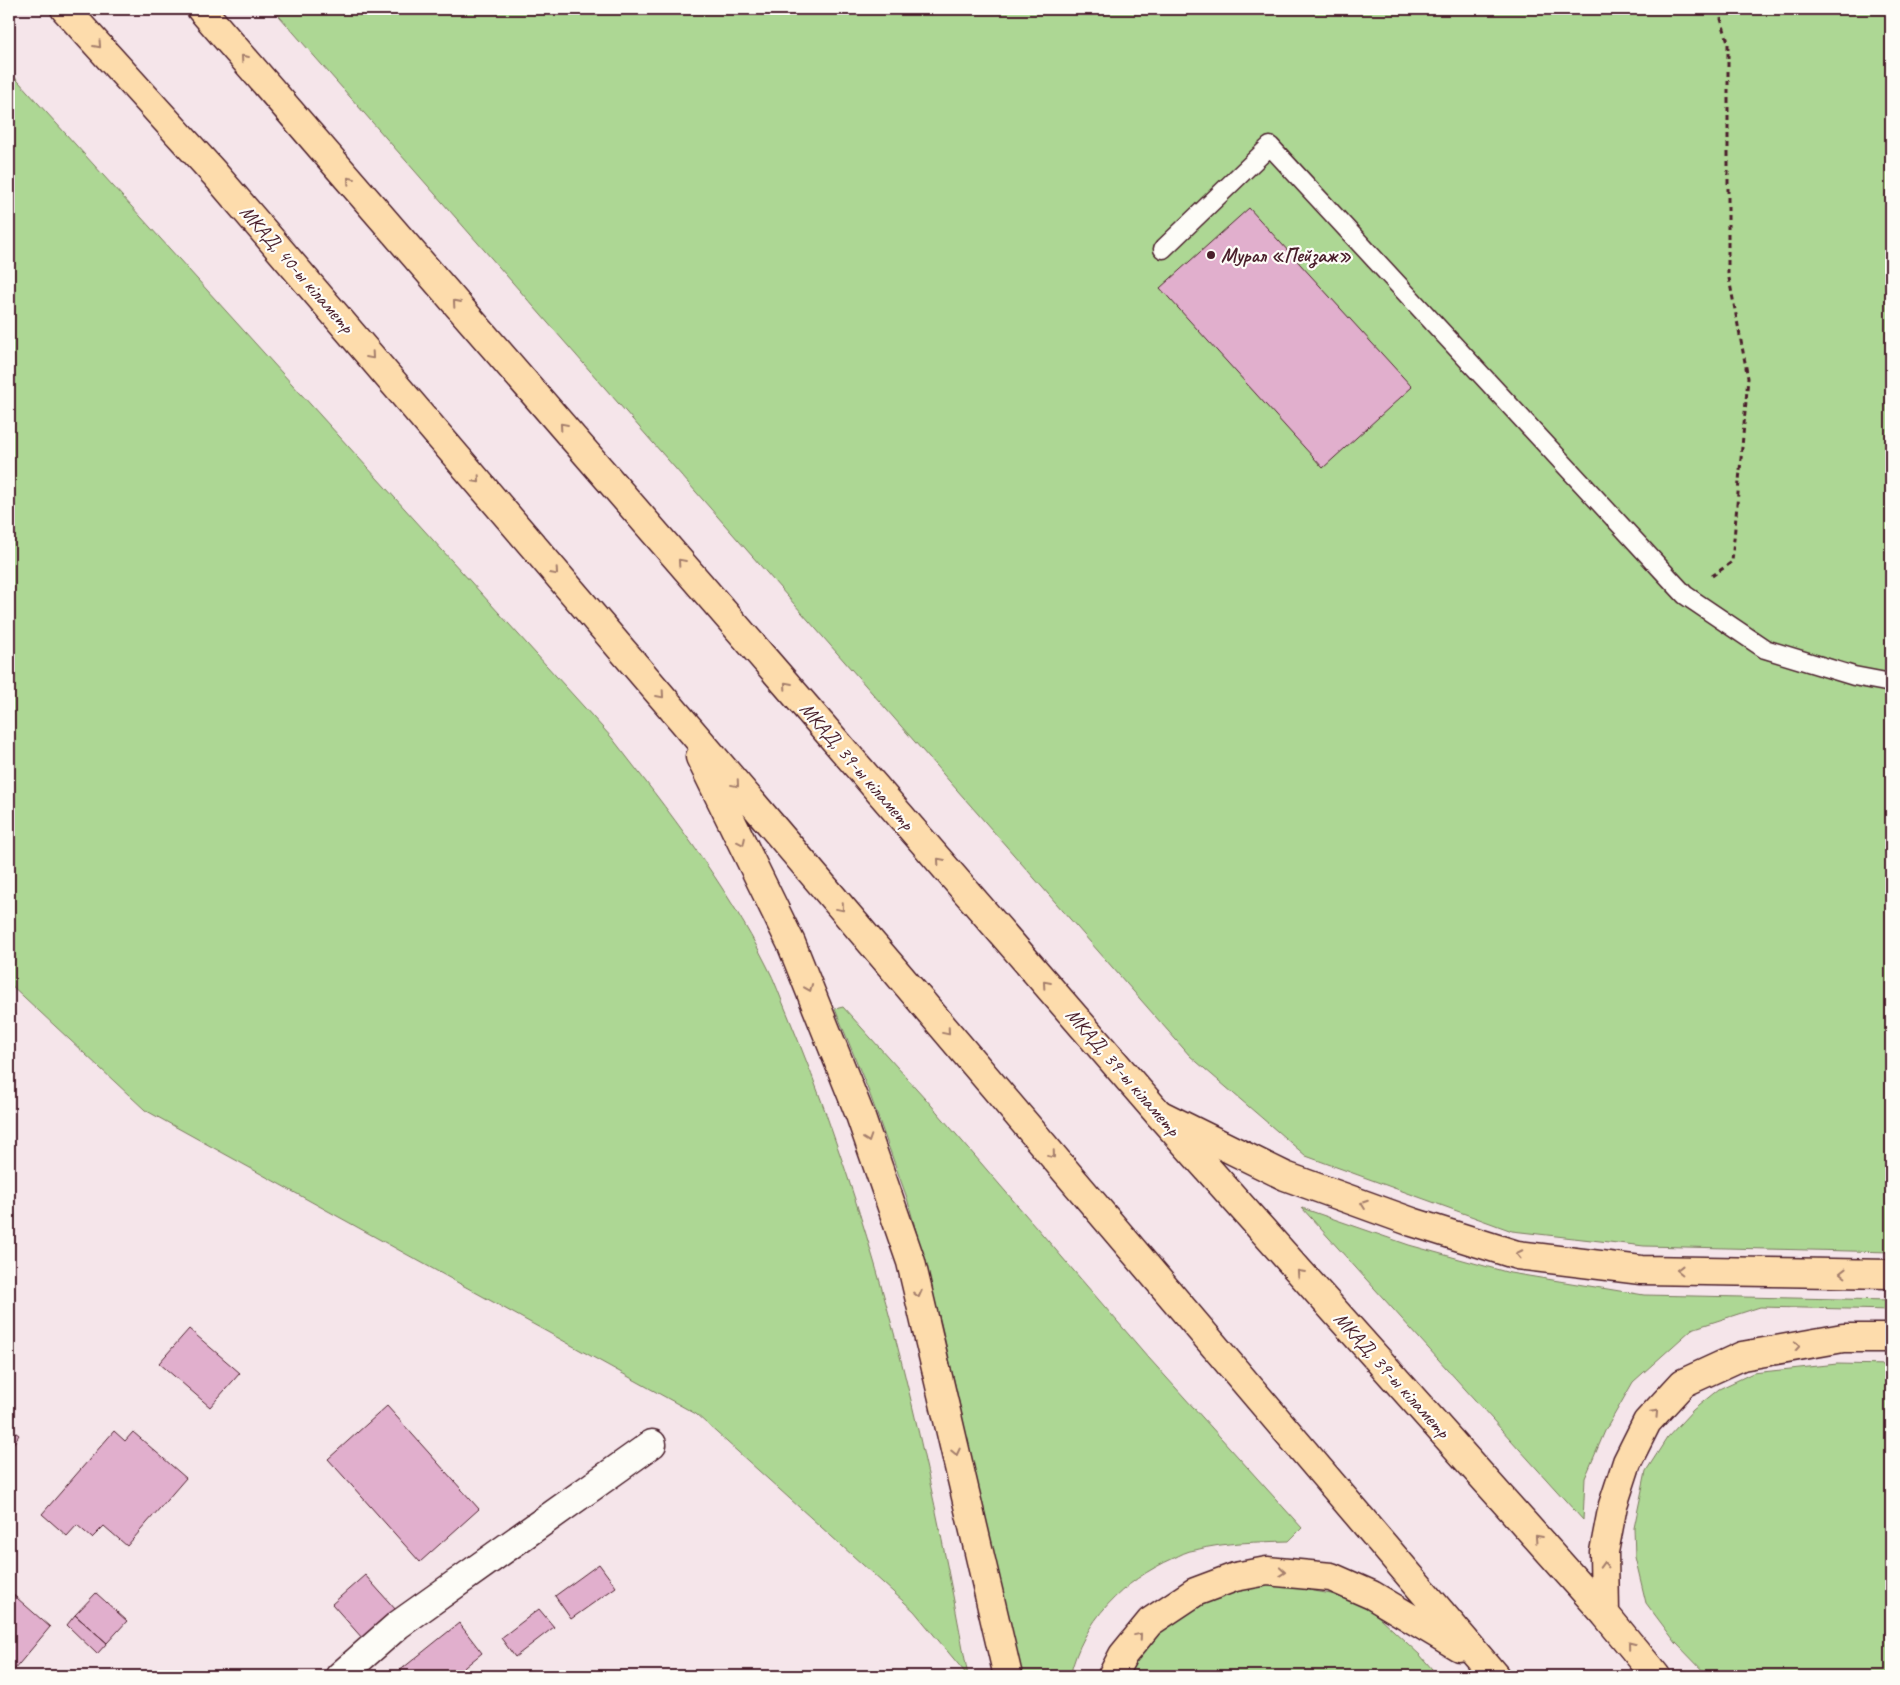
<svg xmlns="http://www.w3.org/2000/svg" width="1900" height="1685" font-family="Caveat,sans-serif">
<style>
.green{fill:#add794;stroke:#7c7b60}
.building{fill:#e1afcd;stroke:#4a1f2b}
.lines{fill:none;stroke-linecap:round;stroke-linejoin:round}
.lane-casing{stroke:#4a1f2b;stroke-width:21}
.street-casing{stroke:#4a1f2b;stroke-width:31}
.primary-casing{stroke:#4a1f2b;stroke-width:31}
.highway-casing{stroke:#4a1f2b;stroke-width:31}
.path{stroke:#4a1f2b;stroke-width:3;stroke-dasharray:5 4;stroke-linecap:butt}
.lane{stroke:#fdfcf7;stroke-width:18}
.street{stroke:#fdfcf7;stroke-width:28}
.primary{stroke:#fddcac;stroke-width:28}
.highway{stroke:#fddcac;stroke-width:28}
.oneway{stroke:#a47e6c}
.poi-dot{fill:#4a1f2b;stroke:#fdfcf7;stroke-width:2}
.labels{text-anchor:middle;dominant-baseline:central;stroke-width:4.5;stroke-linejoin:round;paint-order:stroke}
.poi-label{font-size:20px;font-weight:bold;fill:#4a1f2b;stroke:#fdfcf7;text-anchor:start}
.street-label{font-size:20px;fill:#4a1f2b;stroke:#fdfcf7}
</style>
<rect width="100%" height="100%" fill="#f5e5ea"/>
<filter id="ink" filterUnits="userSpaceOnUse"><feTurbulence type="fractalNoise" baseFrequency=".02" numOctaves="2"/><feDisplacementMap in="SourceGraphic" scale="10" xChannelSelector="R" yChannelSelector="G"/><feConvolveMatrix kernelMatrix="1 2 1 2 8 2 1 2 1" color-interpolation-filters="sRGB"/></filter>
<g filter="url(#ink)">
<path class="green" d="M273,9H1891V1252L1644,1246L1512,1231L1306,1156L1190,1056Z
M9,71L612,738C668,810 726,884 767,966C775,981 780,997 787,1013C804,1054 820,1095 834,1137C896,1312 935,1494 968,1676L914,1611L696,1414L145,1110L9,983Z
M843,1007L925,1098L1148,1357L1302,1528L1289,1541C1258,1542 1225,1542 1195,1550C1187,1551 1180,1555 1174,1558C1122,1581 1083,1621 1070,1676H1021L941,1323L907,1198L869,1092L835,1009Z
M1302,1208L1409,1245L1510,1273L1644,1295L1891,1300V1310L1760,1307L1692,1329L1633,1382L1605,1431L1585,1478L1583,1520Z
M1837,1364L1891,1365V1676H1708L1676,1643L1646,1603L1635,1557L1634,1528L1646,1471L1667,1438L1693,1410L1719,1389L1753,1373Z
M1270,1583L1331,1594L1357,1601L1380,1618L1420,1655L1438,1676H1120L1151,1631L1208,1592Z"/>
<path class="building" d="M1249,208L1412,387L1323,468L1160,288Z
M189,1329L240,1373L210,1407L159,1363Z
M387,1406L479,1509L420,1562L328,1459Z
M9,1428L19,1435L9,1450Z
M114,1431L125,1441L133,1432L186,1478L127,1546L104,1526L92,1538L77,1525L67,1536L42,1514Z
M599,1564L616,1587L571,1619L555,1596Z
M365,1575L396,1610L363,1639L332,1604Z
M9,1591L50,1627L9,1676Z
M96,1593L127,1621L107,1643L75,1615Z
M539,1609L554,1627L515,1657L501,1638Z
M75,1615L107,1643L97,1654L67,1625Z
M459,1623L482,1653L454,1676H393Z"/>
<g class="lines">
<g class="lane-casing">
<path id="lane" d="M1163,249L1270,146L1685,595L1765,649L1854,676L1891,683"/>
</g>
<g class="street-casing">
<path id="street" d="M340,1676L398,1625L652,1444"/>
</g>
<g class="primary-casing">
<path id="primary" d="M1159,1114L1285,1176L1412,1222L1517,1255L1641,1270L1891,1274"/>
</g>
<g class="highway-casing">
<path id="highway" d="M65,9L214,173L682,720L1495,1676
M201,9L1158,1113L1605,1614L1656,1676
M700,757L791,943L860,1115L911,1262L1008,1676
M1605,1614L1604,1552L1613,1505L1627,1462L1647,1422L1683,1383L1742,1356L1843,1338H1891
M1112,1676L1123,1655L1150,1622L1195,1592L1235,1577L1267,1571L1331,1577L1372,1595L1459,1647"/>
</g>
<path class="path" d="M1712,576L1732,562L1748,378L1728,273V42L1718,9"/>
<use href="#lane" class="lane"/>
<use href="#street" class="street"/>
<use href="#primary" class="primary"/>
<use href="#highway" class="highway"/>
</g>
<defs><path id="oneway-chevron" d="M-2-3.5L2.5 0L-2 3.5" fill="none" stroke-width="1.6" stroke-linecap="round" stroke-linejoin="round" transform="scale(1.25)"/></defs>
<g class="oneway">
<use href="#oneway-chevron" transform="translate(98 45) rotate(48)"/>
<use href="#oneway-chevron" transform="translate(244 58) rotate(-131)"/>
<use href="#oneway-chevron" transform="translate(350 180) rotate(-131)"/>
<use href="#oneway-chevron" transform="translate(456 303) rotate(-131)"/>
<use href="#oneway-chevron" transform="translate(371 356) rotate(49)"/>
<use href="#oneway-chevron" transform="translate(563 426) rotate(-131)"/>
<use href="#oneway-chevron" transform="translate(477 480) rotate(49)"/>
<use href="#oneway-chevron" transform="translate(681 562) rotate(-131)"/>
<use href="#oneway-chevron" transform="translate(555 572) rotate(49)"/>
<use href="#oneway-chevron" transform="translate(787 685) rotate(-131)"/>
<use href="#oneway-chevron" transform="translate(661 695) rotate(49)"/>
<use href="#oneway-chevron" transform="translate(736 784) rotate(50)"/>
<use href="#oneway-chevron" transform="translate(742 842) rotate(64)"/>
<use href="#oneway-chevron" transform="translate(940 861) rotate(-131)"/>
<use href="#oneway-chevron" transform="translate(841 908) rotate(50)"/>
<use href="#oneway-chevron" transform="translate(1046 984) rotate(-131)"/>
<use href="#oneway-chevron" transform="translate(809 988) rotate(68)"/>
<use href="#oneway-chevron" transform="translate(947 1032) rotate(50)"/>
<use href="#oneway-chevron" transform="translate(868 1139) rotate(71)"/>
<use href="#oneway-chevron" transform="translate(1052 1155) rotate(50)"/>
<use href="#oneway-chevron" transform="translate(1364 1204) rotate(-160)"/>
<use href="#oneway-chevron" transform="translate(1519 1254) rotate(-168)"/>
<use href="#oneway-chevron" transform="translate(1680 1270) rotate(-179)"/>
<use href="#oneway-chevron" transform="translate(1300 1273) rotate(-132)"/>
<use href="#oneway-chevron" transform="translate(1843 1273) rotate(-179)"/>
<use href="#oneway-chevron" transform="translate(918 1294) rotate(76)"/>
<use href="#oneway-chevron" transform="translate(1797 1346) rotate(-10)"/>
<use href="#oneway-chevron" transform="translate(1655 1413) rotate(-47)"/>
<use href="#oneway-chevron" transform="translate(956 1452) rotate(77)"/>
<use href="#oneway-chevron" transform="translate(1538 1538) rotate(-132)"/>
<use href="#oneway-chevron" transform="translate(1604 1565) rotate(-92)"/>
<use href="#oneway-chevron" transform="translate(1282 1572) rotate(5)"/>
<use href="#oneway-chevron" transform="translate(1139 1636) rotate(-50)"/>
<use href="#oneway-chevron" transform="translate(1631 1645) rotate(-129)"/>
</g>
</g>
<circle class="poi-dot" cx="1211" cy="255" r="5"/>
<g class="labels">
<g class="poi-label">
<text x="1221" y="255">Мурал «Пейзаж»</text>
</g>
<g class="street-label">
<text transform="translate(297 269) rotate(49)">МКАД, 40-ы кіламетр</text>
<text transform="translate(857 766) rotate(49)">МКАД, 39-ы кіламетр</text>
<text transform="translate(1123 1072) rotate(49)">МКАД, 39-ы кіламетр</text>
<text transform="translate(1392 1375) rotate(48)">МКАД, 39-ы кіламетр</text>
</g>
</g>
<rect width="1900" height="1685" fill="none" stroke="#fdfcf7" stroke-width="30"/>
<rect x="15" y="15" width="1870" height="1655" fill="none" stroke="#4a1f2b" stroke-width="2" filter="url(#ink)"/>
</svg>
